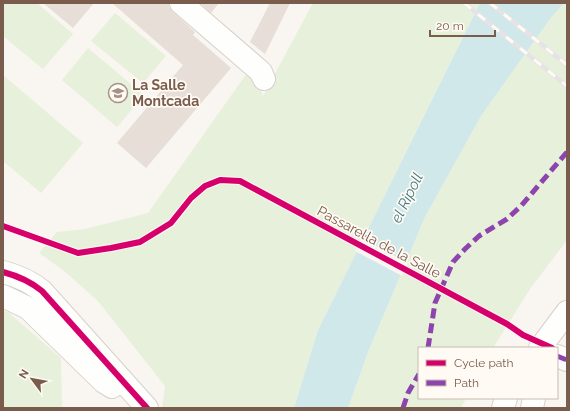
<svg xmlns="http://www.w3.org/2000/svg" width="570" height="411" font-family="Raleway,sans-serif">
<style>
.green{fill:#e7f0db}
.water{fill:#d0e8ea}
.pier{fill:#f9f5f0}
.building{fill:#e6ded7}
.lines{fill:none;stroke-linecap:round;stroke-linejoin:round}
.minor-casing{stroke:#d7d1cb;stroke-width:24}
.minor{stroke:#fefefd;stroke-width:22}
.rail-casing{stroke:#e6e3e7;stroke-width:4.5}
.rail{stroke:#fffaf3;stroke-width:3;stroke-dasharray:9;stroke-linecap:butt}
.quiet{stroke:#8e44ad;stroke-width:5;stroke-dasharray:10 5;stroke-linecap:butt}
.cycleway-casing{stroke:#fffaf3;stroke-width:8}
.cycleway{stroke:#d6006c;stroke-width:6}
.labels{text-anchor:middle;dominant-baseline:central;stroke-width:3.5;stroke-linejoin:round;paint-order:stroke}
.poi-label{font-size:14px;font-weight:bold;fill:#7a5c4d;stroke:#fffaf3;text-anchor:start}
.street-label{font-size:14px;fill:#7a5c4d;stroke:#fffaf3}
.water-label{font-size:15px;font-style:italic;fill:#437c86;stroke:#fffaf3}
</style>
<rect width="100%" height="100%" fill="#f9f5f0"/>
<path class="green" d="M3,3H37L73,34L43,69L3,36Z
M313,3H480L318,330L294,408H162L165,386L98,301L63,270L39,253L57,232L85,229L148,213L252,66L263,96Z
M564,3H567V240L530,289L493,348H419V398H466L461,408H348L368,352L425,217L481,116L550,19Z
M115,13L166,56L143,83L91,41Z
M88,48L144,95L117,127L62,80Z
M3,75L83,143L41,193L3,161Z
M3,311L8,312L61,358L62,408H3Z"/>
<path class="water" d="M480,3H564L550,19L481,116L425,217L368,352L348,408H294L318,330Z"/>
<path class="pier" d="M361,238L408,263L402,276L355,251Z"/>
<path class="building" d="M43,3H94L73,28Z
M112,3H169V7L173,12L195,32L193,35L231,68L146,168L117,143L183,65Z
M200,3H219L211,13Z
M270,3H290L265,54L250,42Z"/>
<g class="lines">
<g class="minor-casing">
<path id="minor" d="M181,3L261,72L264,79
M3,272C18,276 30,281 42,291L147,408
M3,296L28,308L104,382L112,387
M540,348L567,312
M557,356L567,360
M503,408L506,398
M532,408L534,398"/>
</g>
<use href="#minor" class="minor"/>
<g class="rail-casing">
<path id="rail" d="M464,3L567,86
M490,3L567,65"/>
</g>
<use href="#rail" class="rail"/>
<path class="quiet" d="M428,348L435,303L453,262L465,249L479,236L507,219L521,206L567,152
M557,356L567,360
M403,408L408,393L419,374"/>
<g class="cycleway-casing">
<path id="cycleway" d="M3,226L78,253L111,248L140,242L171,223L191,198L205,186L220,180L240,181L507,324L523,335L552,348
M3,272C18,276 30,281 42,291L147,408"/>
</g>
<use href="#cycleway" class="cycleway"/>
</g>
<defs>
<g id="school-ring" transform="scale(1)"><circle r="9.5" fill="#fffaf3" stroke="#a69286" stroke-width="1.5"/><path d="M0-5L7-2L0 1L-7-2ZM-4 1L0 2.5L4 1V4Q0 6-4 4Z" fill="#a69286"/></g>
</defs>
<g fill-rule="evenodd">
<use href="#school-ring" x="118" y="93"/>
</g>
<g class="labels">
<g class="poi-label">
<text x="132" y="85">La Salle<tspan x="132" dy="16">Montcada</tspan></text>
</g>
<g class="street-label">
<text transform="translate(379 242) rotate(28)">Passarel·la de la Salle</text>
</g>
<g class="water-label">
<text transform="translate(407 198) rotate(-64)">el Ripoll</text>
</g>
</g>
<rect width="570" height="411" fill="none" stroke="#7a5c4d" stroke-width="8"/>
<rect x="418" y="347" width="140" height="52" fill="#fffaf3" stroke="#cabbb1"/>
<rect x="426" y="360" width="20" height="6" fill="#d6006c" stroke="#cabbb1"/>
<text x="454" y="367" font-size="12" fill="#7a5c4d">Cycle path</text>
<rect x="426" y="380" width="20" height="6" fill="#8e44ad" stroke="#cabbb1"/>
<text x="454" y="387" font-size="12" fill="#7a5c4d">Path</text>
<g transform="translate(32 379) rotate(302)" stroke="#fffaf3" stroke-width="3" paint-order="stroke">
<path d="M0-3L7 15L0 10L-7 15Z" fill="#7a5c4d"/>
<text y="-6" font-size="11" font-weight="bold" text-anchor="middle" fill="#7a5c4d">N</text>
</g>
<path d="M430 30v6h65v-6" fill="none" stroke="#7a5c4d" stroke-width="2"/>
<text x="436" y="30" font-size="12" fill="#7a5c4d" stroke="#fffaf3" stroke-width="3" paint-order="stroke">20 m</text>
</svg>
